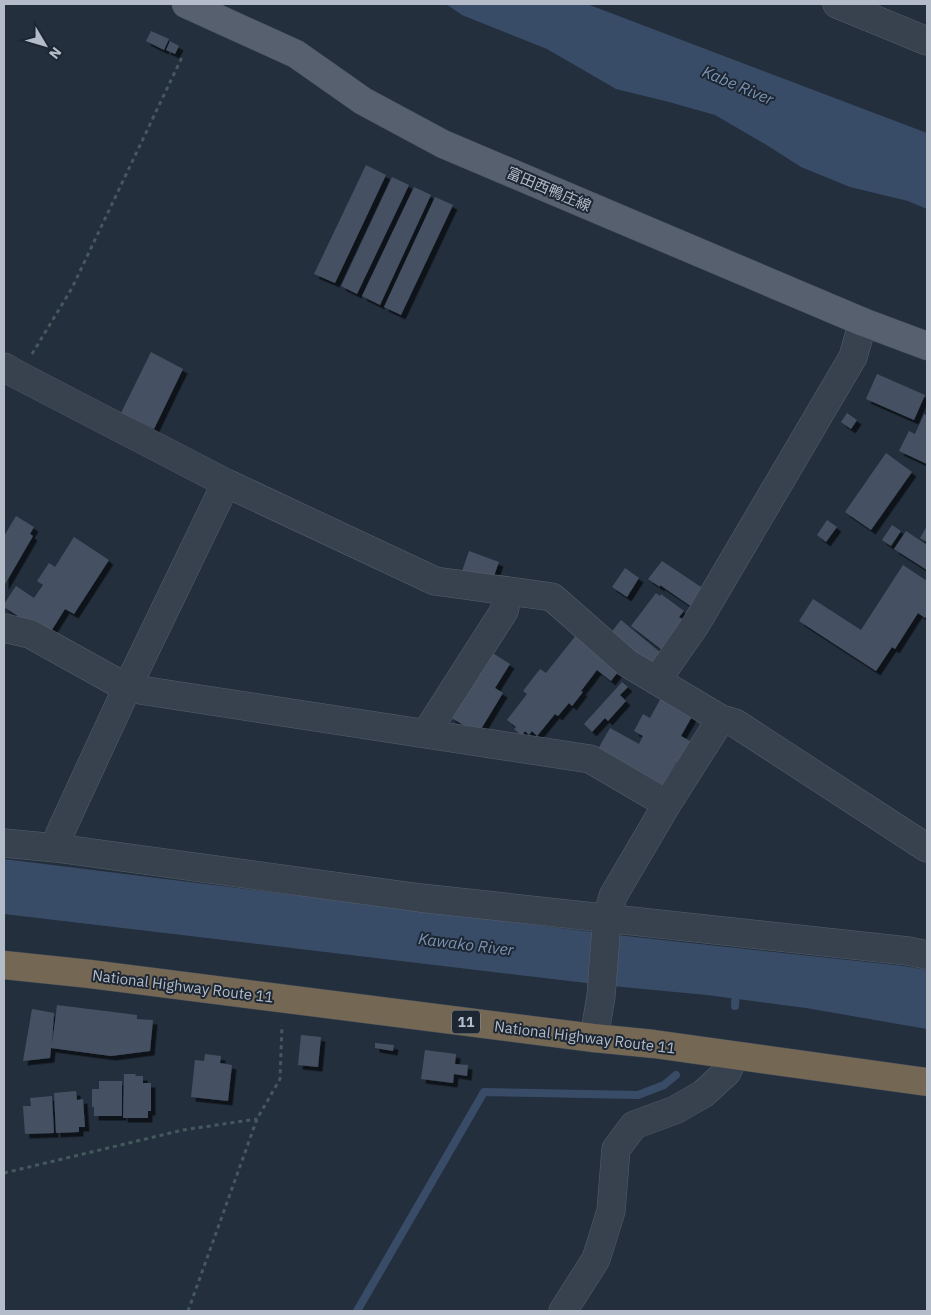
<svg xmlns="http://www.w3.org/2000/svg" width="931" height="1315" font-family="'IBM Plex Sans','Noto Sans JP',sans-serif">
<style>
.water{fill:#394c67}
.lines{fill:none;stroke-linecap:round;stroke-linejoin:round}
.stream{stroke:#394c67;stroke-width:8}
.building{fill:#455162;filter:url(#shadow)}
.minor-casing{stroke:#565f6c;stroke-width:29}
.major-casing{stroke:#414a57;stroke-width:29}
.highway-casing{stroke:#434c59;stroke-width:29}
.path{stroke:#44595c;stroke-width:3;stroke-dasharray:4 4;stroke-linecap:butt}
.minor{stroke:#38414e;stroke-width:28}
.major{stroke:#56606e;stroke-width:28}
.highway{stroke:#746855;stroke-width:28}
.labels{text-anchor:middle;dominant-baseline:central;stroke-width:4;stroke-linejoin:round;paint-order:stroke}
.shield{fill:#1d2633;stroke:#878f9c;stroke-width:1}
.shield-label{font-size:14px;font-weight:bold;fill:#b4bcc9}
.street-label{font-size:15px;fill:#b4bcc9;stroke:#1d2633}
.water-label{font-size:16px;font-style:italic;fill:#7c92b1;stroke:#1d2633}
</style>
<defs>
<filter id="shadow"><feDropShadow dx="4.5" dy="4.5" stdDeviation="0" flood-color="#0009"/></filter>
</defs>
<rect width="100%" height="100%" fill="#242f3e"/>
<path class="water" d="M446,4H587L927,133V209L908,201L850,187L801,167L765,144L715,115L669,102L616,89L547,49L462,15Z
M4,859L617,935L904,966L927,970V1029L806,1008L707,995L612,986L4,914Z"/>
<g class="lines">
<path class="stream" d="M735,1006L736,989
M357,1311L484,1092L638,1095L664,1085L676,1075"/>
</g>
<path class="building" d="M151,31L169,39L164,50L146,41Z
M170,41L179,46L175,54L166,50Z
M366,165L386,175L335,283L314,274Z
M392,177L409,185L357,294L341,286Z
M414,187L431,195L380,305L362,296Z
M435,197L453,205L401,315L384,307Z
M151,352L183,369L154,429L121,413Z
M877,374L925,395L914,420L866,399Z
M847,413L857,420L851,429L841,422Z
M924,414L927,416V464L899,451L909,431L915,434Z
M886,453L912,472L871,530L845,512Z
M16,516L34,527L30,534L33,536L4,586V536Z
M827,520L837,527L826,542L817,535Z
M892,525L901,531L891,546L882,540Z
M927,526V542L920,538Z
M906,531L927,545V570L894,549Z
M74,537L109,560L74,614L65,609L50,633L33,626L4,607V604L16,586L34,598L43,585L37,581L49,563L55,567Z
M469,551L499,562L491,584L461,574Z
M662,561L707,591L695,609L660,585V587L648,579Z
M903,565L927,581V615L925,618L918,613L895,649L892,647L876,671L799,621L813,599L861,630Z
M625,568L639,578L627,597L612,587Z
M656,593L660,596L661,594L684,611L679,617L684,620L662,650L631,626Z
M621,620L661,653L649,667L609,635Z
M581,629L624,664L611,681L597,670L581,691L583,692L572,706L569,703L558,716L555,714L537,736L532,731L529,735L525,731L522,736L514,729L516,727L507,720L527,694L523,691L540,669L546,673Z
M491,652L510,664L495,688L503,693L478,734L450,717Z
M622,682L628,687L620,695L626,701L608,721L605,718L592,732L584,724Z
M662,696L694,713L681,736L690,741L678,764L676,762L663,785L598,749L610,728L639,744L643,736L634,731L643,714L650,718Z
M57,1005L137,1015V1019L153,1020L150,1051L111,1056L51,1048L50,1058L23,1061L32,1009L54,1013L52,1045Z
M301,1035L321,1037L318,1067L298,1065Z
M375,1043L394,1045L393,1051L375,1048Z
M425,1050L456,1054L455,1064L468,1065L467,1076L454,1074L453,1083L421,1079Z
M205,1054L221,1056L220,1063L232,1065L228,1101L191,1097L195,1060L204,1061Z
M124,1074H136L135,1076H143V1083H151V1111H148V1118H123Z
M99,1081H122V1116H94V1107H92V1089H99Z
M76,1091L77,1100L83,1099L85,1127H79V1132L56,1133L54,1093Z
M52,1096L54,1133L25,1134L23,1106H31L30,1098Z"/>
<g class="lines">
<g class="minor-casing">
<path id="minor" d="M837,4L927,41
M4,367L18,375L226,483L435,581L552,597L627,663L721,719
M4,628L30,634L127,688L590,759L667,804
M657,680L696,624L853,357L863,322
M426,733L504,611L509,591
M4,843L56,848L421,898L908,951L927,955
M56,848L60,833L127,688L226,483
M594,1038L601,996L607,918L613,896L667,804L721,719L735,723L927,848
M563,1311L596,1259L611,1211L616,1149L634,1125L675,1110L703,1094L727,1072L734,1056"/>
</g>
<g class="major-casing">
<path id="major" d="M186,4L296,54L363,101L443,144L863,322L927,346"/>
</g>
<g class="highway-casing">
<path id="highway" d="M4,965L90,974L594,1038L654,1044L927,1082"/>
</g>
<path class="path" d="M32,354L72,288L183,55
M4,1173L183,1130L257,1119
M188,1311L257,1119L280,1079L282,1025"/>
<use href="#minor" class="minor"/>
<use href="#major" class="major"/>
<use href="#highway" class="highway"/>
</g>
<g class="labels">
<rect class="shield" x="452" y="1010.5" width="28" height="23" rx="4"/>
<g class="shield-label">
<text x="466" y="1022">11</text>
</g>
<g class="street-label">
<text transform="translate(549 189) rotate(23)">富田西鴨庄線</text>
<text transform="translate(183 986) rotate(7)">National Highway Route 11</text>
<text transform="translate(585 1037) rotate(7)">National Highway Route 11</text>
</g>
<g class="water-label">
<text transform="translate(738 85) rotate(23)">Kabe River</text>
<text transform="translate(466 944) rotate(7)">Kawako River</text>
</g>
</g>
<rect width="931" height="1315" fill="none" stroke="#b4bcc9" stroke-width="10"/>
<g transform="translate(45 45) rotate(128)" stroke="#1d2633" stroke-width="4" paint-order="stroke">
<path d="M0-4L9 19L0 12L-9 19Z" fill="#b4bcc9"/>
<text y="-8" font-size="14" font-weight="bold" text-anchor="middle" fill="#b4bcc9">N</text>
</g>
</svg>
